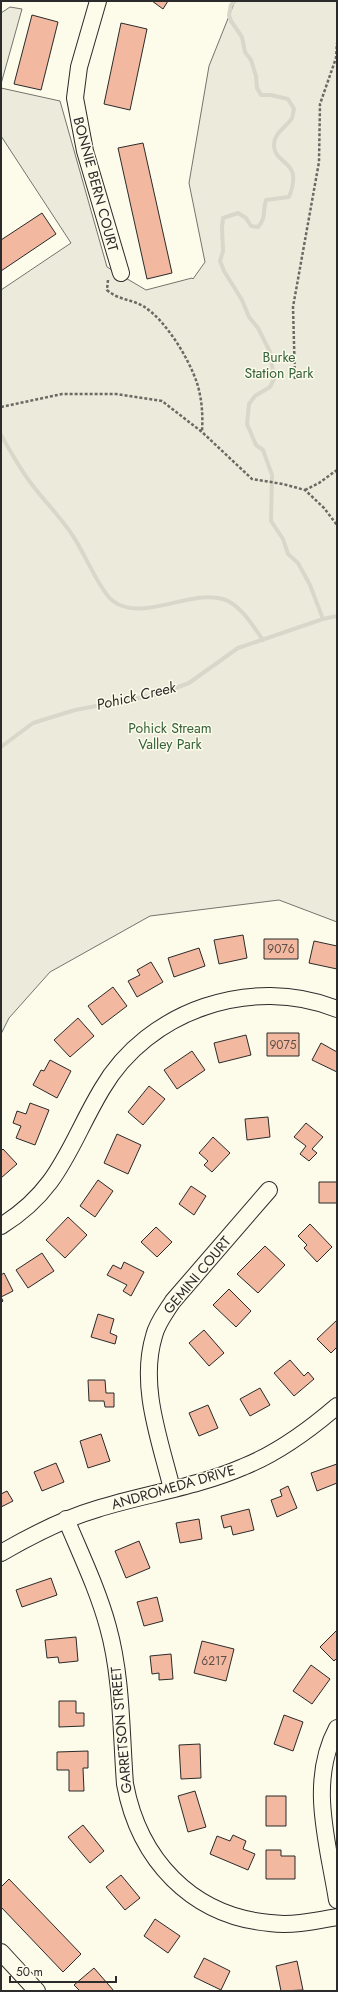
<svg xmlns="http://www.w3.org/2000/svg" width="338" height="1992" font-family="Jost,sans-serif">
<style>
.green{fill:#ecebdb;stroke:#74746e}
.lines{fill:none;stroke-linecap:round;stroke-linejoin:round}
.stream{stroke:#d8d7c9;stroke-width:4}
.building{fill:#f2b8a0;stroke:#2b2b2b}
.minor-casing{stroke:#2b2b2b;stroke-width:18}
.path{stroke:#6a6964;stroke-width:2.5;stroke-dasharray:3 2;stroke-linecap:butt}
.minor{stroke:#fdfbea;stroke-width:16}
.labels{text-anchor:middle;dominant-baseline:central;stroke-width:3;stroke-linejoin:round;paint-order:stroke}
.number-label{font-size:12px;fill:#5d4e48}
.street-label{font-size:14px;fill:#2b2b2b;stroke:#fdfbea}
.park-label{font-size:14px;fill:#34623c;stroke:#fdfbea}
.water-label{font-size:15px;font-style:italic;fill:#2b2b2b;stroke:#fdfbea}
</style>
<rect width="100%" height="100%" fill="#fdfbea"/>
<path class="green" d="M235,1H337V922L279,900L150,916L50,972L9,1018L1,1034V290L71,243L1,136V88L60,101L107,267L146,290L192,278L193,279L205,262L189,183L209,66Z
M10,7L22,9L1,84V13Z"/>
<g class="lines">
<path class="stream" d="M235,1L231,5L229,15L231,21L242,37L245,52L251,60L256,76L257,88L261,95H271L288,99L294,109C293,112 293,116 292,118C286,128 273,133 274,146C275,166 304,159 289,197L266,200C262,211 267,217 258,227L251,226L246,218L238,213L223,218L222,227L223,251L220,261L224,271L242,300L249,317L258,328L270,352L274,379L270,387L255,396L249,404L247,424L256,445L263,450L272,475L271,521L283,539L288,554L298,563L310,585L323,619
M1,435C10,451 19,467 30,482C44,501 60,516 73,536C84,552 100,591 113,601C142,623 190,589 223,599C240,604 253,626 263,640
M1,747L33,723L75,710L159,694L189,683L238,648L323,619L337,616"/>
</g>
<path class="building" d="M152,1H168L163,9Z
M32,15L58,22L41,90L14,84Z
M121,23L147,29L130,110L104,104Z
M143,143L172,273L147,279L118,148Z
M42,213L56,234L1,271V240Z
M243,935L247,958L219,964L214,940Z
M264,939H298V959H264Z
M314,941L337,946V969L309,963Z
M199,948L205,966L174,977L168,958Z
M151,962L163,982L137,997L128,981L140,975L137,970Z
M113,987L127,1006L102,1025L88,1006Z
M78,1018L94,1036L70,1057L54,1040Z
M267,1033H299V1056H267Z
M246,1035L251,1055L219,1063L214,1043Z
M321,1043L337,1052V1072L312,1060Z
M192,1051L205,1070L177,1089L164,1070Z
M50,1060L71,1071L57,1098L33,1085L41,1070L44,1071Z
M149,1086L165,1099L143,1125L128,1112Z
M30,1103L49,1110L35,1145L16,1138L21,1126L13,1123L17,1111L26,1114Z
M268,1117L270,1137L247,1140L245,1119Z
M306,1123L323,1137L312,1149L317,1153L309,1161L300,1154L306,1146L294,1137Z
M117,1134L141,1145L128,1174L104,1163Z
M213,1137L230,1153L212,1172L204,1165L208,1161L199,1153Z
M3,1149L17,1164L1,1178V1151Z
M98,1180L113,1191L95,1217L80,1206Z
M319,1182H337V1203H319Z
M191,1186L206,1196L194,1215L179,1204Z
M68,1217L87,1235L65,1258L46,1240Z
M310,1224L332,1247L317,1262L304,1248L307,1245L298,1236Z
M156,1227L172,1242L157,1257L141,1242Z
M265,1246L285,1265L258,1293L237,1274Z
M42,1253L54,1271L28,1288L16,1270Z
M124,1262L144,1272L131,1296L123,1291L127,1285L107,1275L113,1265L121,1269Z
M4,1273L13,1291L1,1297L3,1301L1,1303V1275Z
M229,1289L251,1311L236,1327L213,1305Z
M98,1314L114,1319L110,1333L117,1336L115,1344L91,1337Z
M337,1320V1347L331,1353L317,1339Z
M204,1330L224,1353L209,1366L189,1343Z
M290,1360L304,1376L308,1372L314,1379L294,1396L274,1373Z
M88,1380H105L106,1393H114V1407H105L104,1401H89Z
M260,1388L270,1405L250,1416L240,1399Z
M208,1405L218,1428L199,1436L189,1413Z
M101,1434L110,1461L88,1468L80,1441Z
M56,1463L64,1482L42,1491L34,1472Z
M337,1464V1483L317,1491L311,1473Z
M288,1486L297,1508L277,1517L271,1500L282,1496L280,1490Z
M7,1491L13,1501L1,1507V1494Z
M249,1509L254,1530L233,1535L231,1526L224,1528L221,1516Z
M199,1519L202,1539L180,1543L176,1523Z
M139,1541L150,1568L126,1578L115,1551Z
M51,1578L57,1595L22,1607L16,1590Z
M157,1597L163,1621L144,1626L137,1602Z
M337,1630V1658L334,1661L320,1647Z
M76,1637L78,1661L59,1663L58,1657L47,1658L45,1640Z
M202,1641L234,1649L226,1681L194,1673Z
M171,1654L173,1679L159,1680V1673L152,1674L150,1656Z
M311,1665L330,1679L312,1704L293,1691Z
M59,1701H76V1713H84V1726L59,1727Z
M284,1715L303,1722L293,1751L274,1744Z
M200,1744L201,1778L181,1779L179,1745Z
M88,1751V1768H83L84,1791H69V1770H57V1752Z
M195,1791L206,1827L188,1832L178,1796Z
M266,1796H286V1826H266Z
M83,1825L104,1851L90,1863L68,1837Z
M233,1835L246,1841L243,1849L255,1854L248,1870L210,1854L217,1836L230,1841Z
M266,1850H281V1856H295V1879H266Z
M121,1875L140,1898L125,1910L106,1887Z
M9,1879L81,1954L63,1972L1,1907V1887Z
M155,1919L180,1936L168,1953L144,1936Z
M204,1958L230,1971L221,1990L194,1977Z
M297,1961L303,1990L281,1991L276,1966Z
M94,1968L114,1991H80L74,1985Z"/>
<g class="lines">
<g class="minor-casing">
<path id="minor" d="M98,1L79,67L75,98L85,151L121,273
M1,1226C61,1189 69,1144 102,1089C148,1010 252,975 337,1009
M172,1489C160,1440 139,1386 154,1336C157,1323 166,1312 173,1301L269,1190
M66,1519C81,1555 98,1590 108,1627C122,1677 121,1732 125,1784C139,1859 191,1916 270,1923C292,1926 315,1921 337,1917
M1,1553C32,1535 63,1519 97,1509C145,1494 197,1487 243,1467C278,1453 308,1431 337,1406
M337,1728C308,1782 328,1843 337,1900
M1,1952L37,1991"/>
</g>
<path class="path" d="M108,280L107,290C118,300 131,299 143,306C166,320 189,359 197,383C202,399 203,415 202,432
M295,379L293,307L319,162L320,104L336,58L337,43
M1,407L62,394H116L162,401L202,432L252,479L283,484L305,490L324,508L337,525
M305,490L319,483L337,470"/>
<use href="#minor" class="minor"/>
</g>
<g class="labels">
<g class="number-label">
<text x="281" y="949">9076</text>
<text x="283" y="1045">9075</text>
<text x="214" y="1661">6217</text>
</g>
<g class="street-label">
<text transform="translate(96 184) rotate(75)">BONNIE BERN COURT</text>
<text transform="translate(197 1275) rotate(-50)">GEMINI COURT</text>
<text transform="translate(173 1487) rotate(-16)">ANDROMEDA DRIVE</text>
<text transform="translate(121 1730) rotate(-95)">GARRETSON STREET</text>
</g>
<g class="park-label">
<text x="279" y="357">Burke<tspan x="279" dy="16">Station Park</tspan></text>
<text x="170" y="728">Pohick Stream<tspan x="170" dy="16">Valley Park</tspan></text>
</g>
<g class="water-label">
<text transform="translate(136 696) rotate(-13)">Pohick Creek</text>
</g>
</g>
<rect width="338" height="1992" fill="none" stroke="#2b2b2b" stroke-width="4"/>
<path d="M10 1976v6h106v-6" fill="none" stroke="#2b2b2b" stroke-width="2"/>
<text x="16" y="1976" font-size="12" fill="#2b2b2b" stroke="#fdfbea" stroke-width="3" paint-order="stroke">50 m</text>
</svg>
